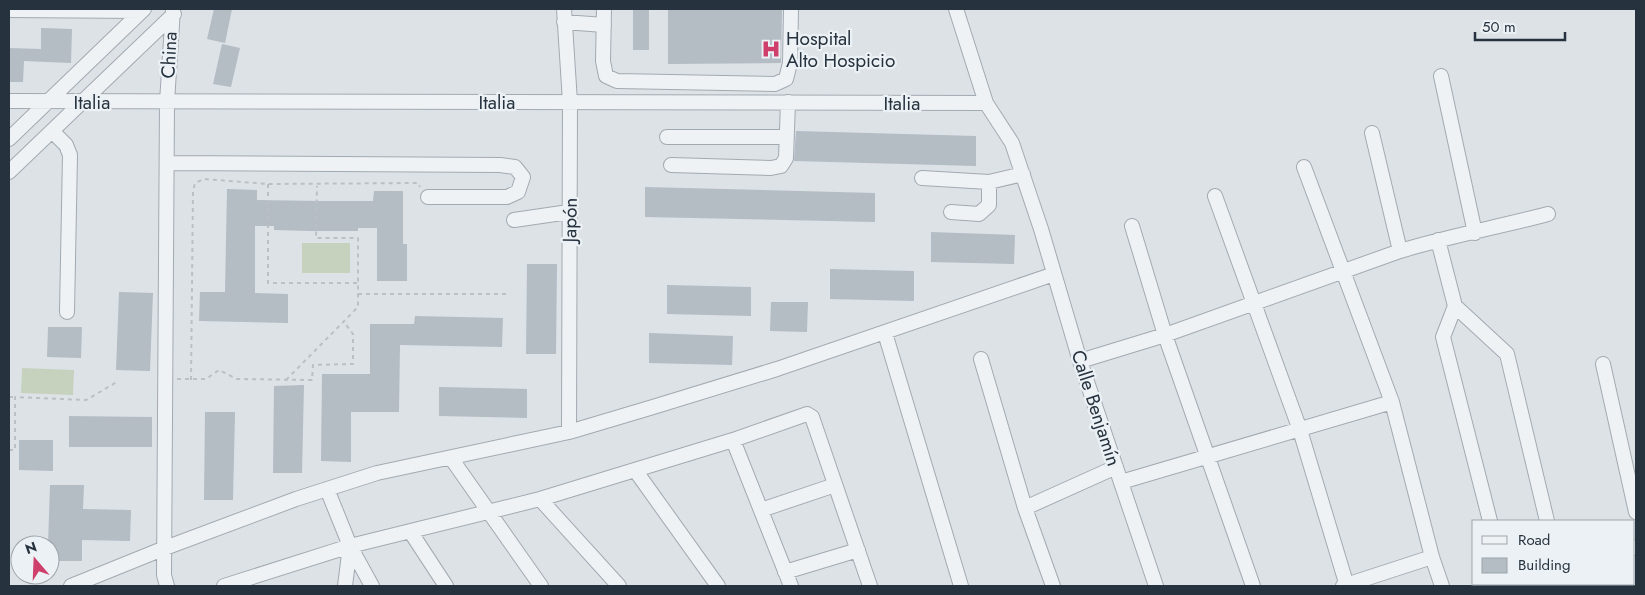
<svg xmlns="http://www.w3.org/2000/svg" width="1645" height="595" font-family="Jost,sans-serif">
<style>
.green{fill:#c6d1be}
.building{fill:#b4bcc4}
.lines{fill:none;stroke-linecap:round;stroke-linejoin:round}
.minor-casing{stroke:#a2aab1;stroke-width:16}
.path{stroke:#bbc0c5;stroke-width:2;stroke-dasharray:4 4;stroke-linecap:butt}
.minor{stroke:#eff2f5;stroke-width:14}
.labels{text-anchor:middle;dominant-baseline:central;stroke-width:4.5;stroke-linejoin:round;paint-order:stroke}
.poi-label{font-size:19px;fill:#26323d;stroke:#ecf1f5;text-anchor:start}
.street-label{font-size:19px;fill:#26323d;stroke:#ecf1f5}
</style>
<rect width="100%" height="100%" fill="#dde2e7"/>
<path class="green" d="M302,243H350V273H302Z
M22,368L74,370L73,395L21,393Z"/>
<path class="building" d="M214,9H232L225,43L207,39Z
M633,9H649V50H633Z
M668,9H782L781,63L668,64Z
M41,28L72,29L71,63L24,61L23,82H9V48L41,49Z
M222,44L240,48L231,87L213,84Z
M796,131L976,136V166L794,161Z
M645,187L875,193V222L645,217Z
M227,189L257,190V200L321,201H373L374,191H403V244H407V281H377V228H358V231H311L274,230V226H255V293L288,294V323L199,321L200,292H225Z
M931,232L1015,235L1014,264L931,262Z
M527,264H557L556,354H526Z
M830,269L914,271V301L830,299Z
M667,285L751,287V316L667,314Z
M119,292L153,293L150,371L116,370Z
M771,302H808L807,332L770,331Z
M415,316L503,318L502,347L400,345L399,412H351V462L321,461L322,374H370V324H414Z
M48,327H82L81,358L47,357Z
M649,333L733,336L732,365L649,363Z
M304,385L302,473H273L274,386Z
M439,387L527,389V418L439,416Z
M205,412H235L233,500H204Z
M69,416L152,417V447H69Z
M19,440H53V471L19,470Z
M50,485H84L83,509L131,510L130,541L82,540V561H50V545H48Z"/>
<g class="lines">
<g class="minor-casing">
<path id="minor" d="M564,9L570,102L569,432
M604,9L603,61L606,76L617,81L775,84L786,79L790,63L791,9
M956,9L986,103L1012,143L1041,229L1080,361L1156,586
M9,10L142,11
M564,22L604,25
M1441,76L1475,233
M9,101L986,103
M52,131L66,145L70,155L67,312
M1372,133L1400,251
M667,137H787
M9,139L144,9
M167,163L500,165L515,167L523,177L518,192L507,197H428
M671,165L771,168L781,166L786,158L788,102
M1304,167L1392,402L1432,557L1442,586
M9,172L174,14
M922,178L989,182L1023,174
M1215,196L1300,430L1347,586
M951,212L979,214L989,205V182
M514,220L569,212
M1132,226L1165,335L1253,586
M1438,240L1455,306L1443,337L1490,521
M1455,306L1507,354L1547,521
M885,333L961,586
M981,359L1025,508L1053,586
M1080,361L1165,335L1400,251C1449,236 1499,227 1548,214
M1603,364L1636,512
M733,440L791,586
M451,458L541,586
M635,470L718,586
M1121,482L1392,402
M327,489L350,546L372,586
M540,499L619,586
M1025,508L1116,467
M761,510L835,485
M410,531L446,586
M1634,548L1636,547
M785,572L858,550
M1506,584V586
M1564,584V586
M71,586L165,548L296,499L377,473L569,432L653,407L777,369L1054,274
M167,586L164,575L167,102L173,9
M224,586L350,546L540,499L733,440L807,414L812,417L870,586
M345,586L350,546
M1343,586L1432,557"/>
</g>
<path class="path" d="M268,184V283H358
M358,294H509
M177,379H206L219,370L237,379L312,380L313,365L353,364V334L344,322
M191,380L193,191L195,183L204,179L268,184L418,183L420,187
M286,380L358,307V238H316L317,186
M9,397H15
M9,450H15V397L86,400L117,382"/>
<use href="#minor" class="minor"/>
</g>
<defs>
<g id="hospital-bare" transform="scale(1.5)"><path d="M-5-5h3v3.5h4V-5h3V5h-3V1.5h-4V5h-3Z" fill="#ce406b" stroke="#ecf1f5" stroke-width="2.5" paint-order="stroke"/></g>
</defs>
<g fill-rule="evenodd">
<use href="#hospital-bare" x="771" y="49"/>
</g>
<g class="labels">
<g class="poi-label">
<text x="786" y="38">Hospital<tspan x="786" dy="22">Alto Hospicio</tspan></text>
</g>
<g class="street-label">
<text transform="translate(169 55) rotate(-87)">China</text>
<text x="92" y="102">Italia</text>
<text x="497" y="102">Italia</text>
<text x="902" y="103">Italia</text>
<text transform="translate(570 220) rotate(-89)">Japón</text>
<text transform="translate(1096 408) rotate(72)">Calle Benjamín</text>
</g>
</g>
<rect width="1645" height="595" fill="none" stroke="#26323d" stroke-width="20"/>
<rect x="1472" y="520" width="162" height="65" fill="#ecf1f5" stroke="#9da5ab"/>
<rect x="1482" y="536" width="25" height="8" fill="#eff2f5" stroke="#9da5ab"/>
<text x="1518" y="545" font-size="15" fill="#26323d">Road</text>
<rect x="1482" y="558" width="25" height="15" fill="#b4bcc4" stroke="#9da5ab"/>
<text x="1518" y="570" font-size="15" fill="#26323d">Building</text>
<g transform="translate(35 560) rotate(341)"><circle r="24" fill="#ecf1f5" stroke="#9da5ab"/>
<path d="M0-4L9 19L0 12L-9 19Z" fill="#ce406b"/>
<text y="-8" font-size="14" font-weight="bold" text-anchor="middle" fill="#26323d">N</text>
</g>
<path d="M1475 32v8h90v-8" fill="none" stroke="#26323d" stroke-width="2.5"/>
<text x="1482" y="32" font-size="15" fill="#26323d" stroke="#ecf1f5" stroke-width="4" paint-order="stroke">50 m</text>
</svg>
